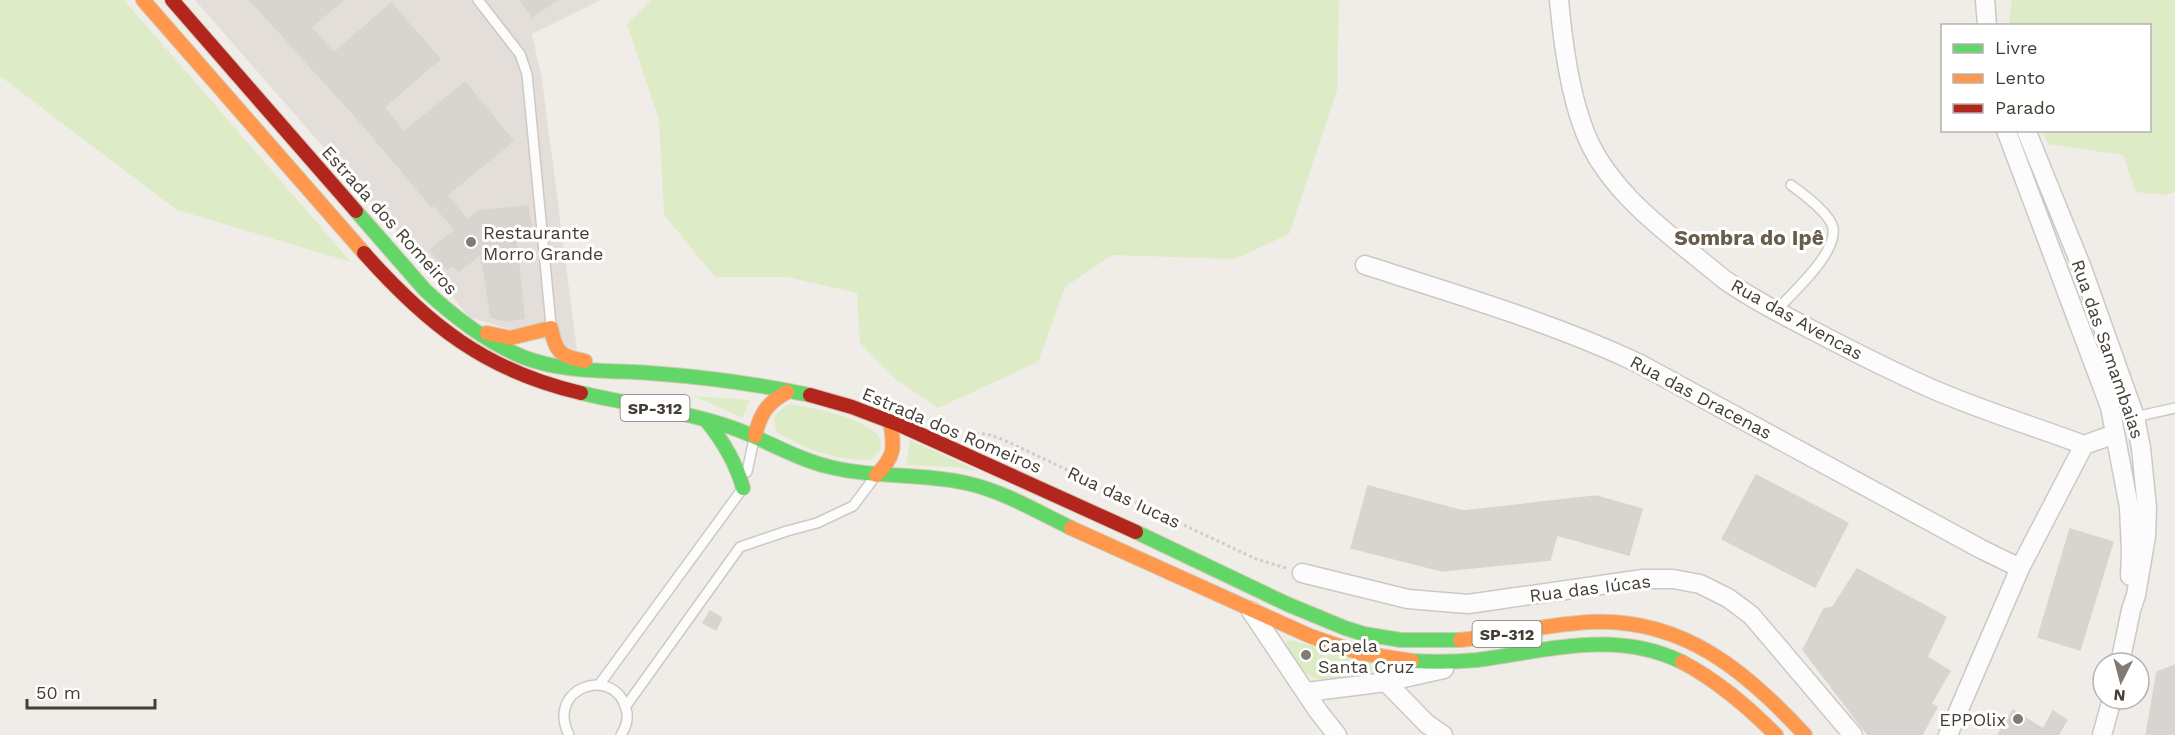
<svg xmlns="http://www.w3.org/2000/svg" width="2175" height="735" font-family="'Work Sans',sans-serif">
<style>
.industrial{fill:#e3ded9}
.green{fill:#ddebc6}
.building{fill:#d8d4cf;stroke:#d8d4ce;stroke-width:1.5}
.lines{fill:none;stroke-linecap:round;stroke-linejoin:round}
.lane-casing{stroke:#ccc9c4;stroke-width:12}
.street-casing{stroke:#ccc9c4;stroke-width:21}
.fast-casing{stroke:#d3c9b4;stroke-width:16}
.slow-casing{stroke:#d3c9b4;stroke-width:16}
.jam-casing{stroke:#d3c9b4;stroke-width:16}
.path{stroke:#d0cdc9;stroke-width:3;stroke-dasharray:3 3;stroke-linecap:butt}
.lane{stroke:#fdfcfc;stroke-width:9}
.street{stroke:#fdfcfc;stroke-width:18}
.fast{stroke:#63d668;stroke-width:14}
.slow{stroke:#ff974d;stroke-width:14}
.jam{stroke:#b3261e;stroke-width:14}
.poi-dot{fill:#817b73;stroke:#fff;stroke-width:2}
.labels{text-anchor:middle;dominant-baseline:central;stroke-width:6;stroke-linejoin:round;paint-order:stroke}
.shield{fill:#fff;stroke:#7d7871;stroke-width:1.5}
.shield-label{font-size:16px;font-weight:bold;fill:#453e34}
.street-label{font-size:18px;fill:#453e34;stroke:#fff}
.poi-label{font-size:18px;fill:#453e34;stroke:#fff;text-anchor:start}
.quarter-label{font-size:21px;font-weight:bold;fill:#685c4a;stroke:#fff}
</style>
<rect width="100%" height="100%" fill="#f0ede8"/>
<path class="industrial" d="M195,0H601L532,34L542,80L577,350L469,317L421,259Z"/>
<path class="green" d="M0,0H124L351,262L177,210L0,76Z
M651,0H1339L1337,90L1289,234L1235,259L1112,255L1065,287L1038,362L938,408L894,378L860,343L857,293L787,277H715L664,215L659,120L627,24Z
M2012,0H2175V192L2164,195L2136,192L2123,155L2048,144L2042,131L2150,130V26L2009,25Z
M694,396L749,400L743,418Z
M789,404C812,408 864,417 878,436C881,441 880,445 881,450L870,460C837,460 804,450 776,431C772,415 776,413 789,404Z
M910,440L978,471L953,467L906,465Z
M1290,640L1416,673L1326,681C1305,678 1298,666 1287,649V642Z"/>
<path class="building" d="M250,0H343L311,27L334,53L391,3L440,59L384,107L404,132L465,82L513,141L447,195L467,220L478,211L528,206L531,225L528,236L516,239L524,318L505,321L491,317L481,254L459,271L453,266L447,269L430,250L455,230L434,205L432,207L363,125Z
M520,0H557L532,17Z
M1756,475L1848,523L1815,587L1722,539Z
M1368,486L1463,511L1596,496L1642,509L1629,555L1557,535L1550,560L1442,571L1351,548Z
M2070,529L2113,542L2080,650L2038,637Z
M1857,569L1946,617L1927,657L1950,671L1931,704L1937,707L1922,735H1868L1803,650L1824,609L1833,607Z
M710,611L722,618L716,630L703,623Z
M2175,665V735H2146L2157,672Z
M2013,710L2043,729L2053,711L2067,720L2058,735H1998Z"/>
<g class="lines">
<g class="lane-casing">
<path id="lane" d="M478,0L520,54L527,74L551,325
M1776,311C1792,293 1837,254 1833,228C1830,213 1803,194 1791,185
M2135,417L2175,408
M747,472L754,439
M599,685L743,488
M626,706L740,547L787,531L817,523L853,506L874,478
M569,735C545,688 614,664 626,709C629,718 626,727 621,735"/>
</g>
<g class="street-casing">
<path id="street" d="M1559,0C1563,45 1571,106 1591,146C1611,186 1648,218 1683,246C1697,257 1711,269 1725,280C1754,300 1785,316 1816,332C1854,352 1892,371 1930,388C1980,410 2033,426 2084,445
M1985,0L1987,26
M2006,130L2110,407L2129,507L2131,552L2130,576
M2026,130L2082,268L2135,417L2141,448L2147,508L2146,536L2136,595L2131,610L2120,663
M1365,265C1457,295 1551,322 1638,363L1981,549L2020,568
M1302,573L1408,599L1468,604L1643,579H1673L1700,584L1728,598L1751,615L1853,735
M1251,611L1318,711L1337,735
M1386,682L1427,724L1443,735
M1307,692L1386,682L1444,669
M1948,735L2020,568L2084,445L2115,434
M2102,735L2112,699"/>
</g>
<g class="fast-casing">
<path id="fast" d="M356,211L425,290C454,317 486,342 523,357C564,373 607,370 650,373C703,377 758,384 810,395
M581,393C632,405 684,411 733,428C766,440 796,459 830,467C875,478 922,473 966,483C1003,491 1038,512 1071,528
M706,420C723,441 736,462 743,488
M1136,532L1287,604L1345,628L1364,634L1401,640H1460
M1412,661C1434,662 1455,662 1477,660C1546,651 1615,629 1682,662"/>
</g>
<g class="slow-casing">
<path id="slow" d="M143,0L364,253
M487,333L510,338L551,328C556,353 560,356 585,361
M755,436C760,414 767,403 787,392
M876,475C895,457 895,447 890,422
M1071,528L1310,636L1360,653L1412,661
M1460,640C1504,635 1547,624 1591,622C1683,618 1746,671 1805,735
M1682,662C1718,681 1747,706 1776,735"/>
</g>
<g class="jam-casing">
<path id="jam" d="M172,0L356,211
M364,253C428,325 486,371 581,393
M810,395L852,407L902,426L1136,532"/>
</g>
<path class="path" d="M976,434C991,432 1007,442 1021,448L1256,559L1286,568"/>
<use href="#lane" class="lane"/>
<use href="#street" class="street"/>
<use href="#fast" class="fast"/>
<use href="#slow" class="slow"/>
<use href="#jam" class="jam"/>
</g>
<g class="poi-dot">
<circle cx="471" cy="242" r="6"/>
<circle cx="1306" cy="655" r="6"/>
<circle cx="2018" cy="719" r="6"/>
</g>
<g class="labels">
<g class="shield">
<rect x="620.5" y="395" width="69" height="26" rx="4.5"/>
<rect x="1472.5" y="621" width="69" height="26" rx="4.5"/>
</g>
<g class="shield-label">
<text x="655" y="408">SP-312</text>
<text x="1507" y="634">SP-312</text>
</g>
<g class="street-label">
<text transform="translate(390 220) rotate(48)">Estrada dos Romeiros</text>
<text transform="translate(1797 319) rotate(29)">Rua das Avencas</text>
<text transform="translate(2108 349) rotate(71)">Rua das Samambaias</text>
<text transform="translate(1701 397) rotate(28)">Rua das Dracenas</text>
<text transform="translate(952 430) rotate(23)">Estrada dos Romeiros</text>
<text transform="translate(1124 497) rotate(25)">Rua das Iucas</text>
<text transform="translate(1590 588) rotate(-7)">Rua das Iúcas</text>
</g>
<g class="poi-label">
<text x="483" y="232">Restaurante<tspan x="483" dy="21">Morro Grande</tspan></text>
<text x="1318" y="645">Capela<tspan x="1318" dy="21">Santa Cruz</tspan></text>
<text x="2006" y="719" text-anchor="end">EPPOlix</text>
</g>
<g class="quarter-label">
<text x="1749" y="237">Sombra do Ipê</text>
</g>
</g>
<rect x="1941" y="24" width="210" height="108" fill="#ffffff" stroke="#b5b2ae" stroke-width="1.5"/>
<rect x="1953" y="44" width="30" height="9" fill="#63d668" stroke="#b5b2ae" stroke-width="1.5"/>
<text x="1995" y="54" font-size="18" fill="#453e34">Livre</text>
<rect x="1953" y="74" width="30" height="9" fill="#ff974d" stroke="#b5b2ae" stroke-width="1.5"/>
<text x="1995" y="84" font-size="18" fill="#453e34">Lento</text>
<rect x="1953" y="104" width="30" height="9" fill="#b3261e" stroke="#b5b2ae" stroke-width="1.5"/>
<text x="1995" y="114" font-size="18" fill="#453e34">Parado</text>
<g transform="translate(2121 681) rotate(186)"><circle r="28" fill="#ffffff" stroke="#b5b2ae" stroke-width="1.5"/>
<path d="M0-4.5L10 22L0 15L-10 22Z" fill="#817b73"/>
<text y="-9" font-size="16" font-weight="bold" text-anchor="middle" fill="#453e34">N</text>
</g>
<path d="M27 699v9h128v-9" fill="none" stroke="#453e34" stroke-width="3"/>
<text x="36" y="699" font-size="18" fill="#453e34" stroke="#ffffff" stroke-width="4.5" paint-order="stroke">50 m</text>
</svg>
